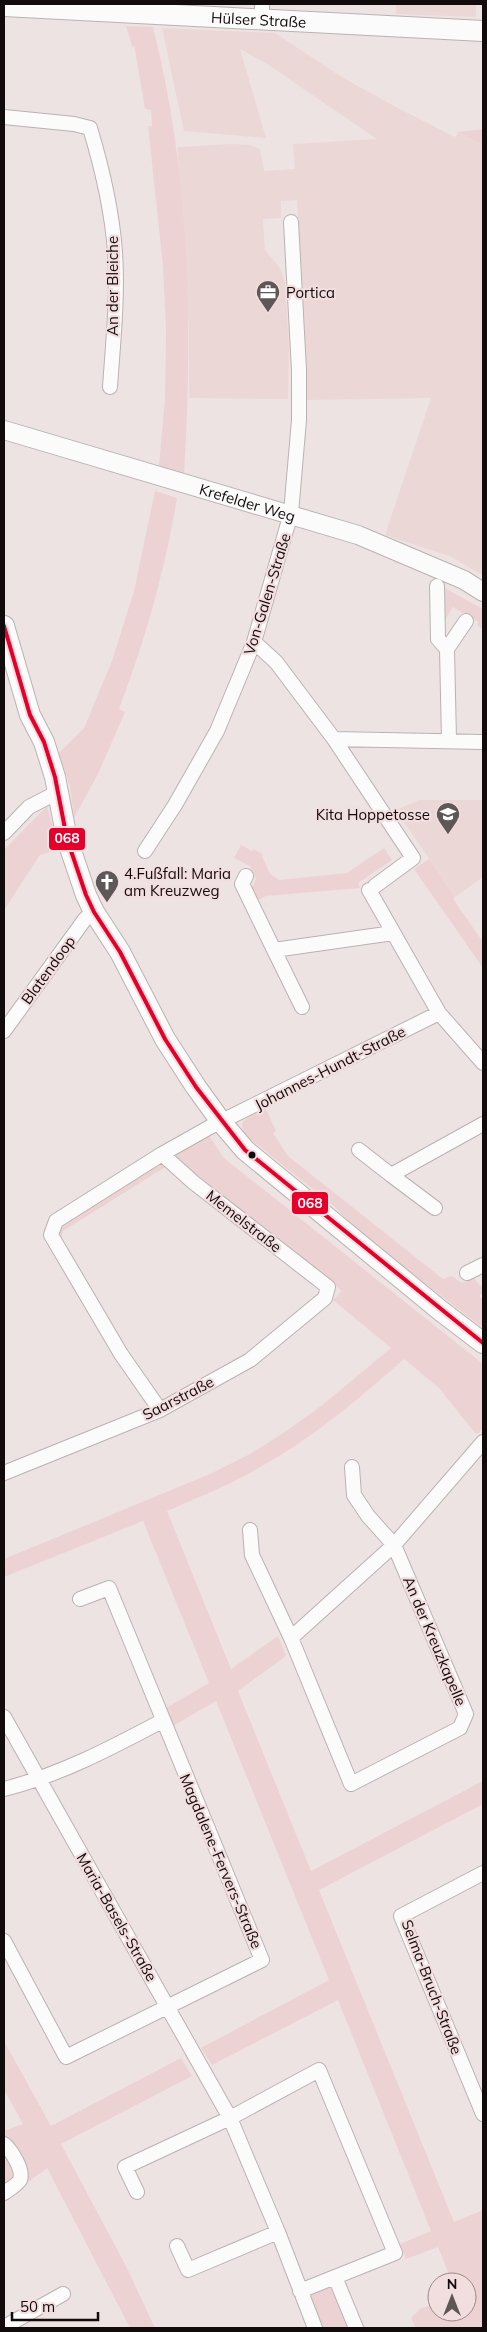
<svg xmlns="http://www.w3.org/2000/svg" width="487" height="2332" font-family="Mulish,sans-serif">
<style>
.built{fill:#ecd7d7}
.green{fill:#edd2d3}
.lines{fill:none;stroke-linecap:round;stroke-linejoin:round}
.minor-casing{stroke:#bab2b2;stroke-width:16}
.tertiary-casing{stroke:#bab2b2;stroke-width:20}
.secondary-casing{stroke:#bab2b2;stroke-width:22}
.minor{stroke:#fcfbfb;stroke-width:14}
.tertiary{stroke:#fcfbfb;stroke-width:18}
.secondary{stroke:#fcfbfb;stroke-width:20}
.bus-1-casing{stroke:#f3dedf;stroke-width:8}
.bus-1{stroke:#e4002b;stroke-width:4}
.bus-dot{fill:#110b0b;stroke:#f3dedf;stroke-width:2}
.labels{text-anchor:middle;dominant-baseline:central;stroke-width:4.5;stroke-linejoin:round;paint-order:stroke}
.street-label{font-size:15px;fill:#110b0b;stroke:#f3dedf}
.poi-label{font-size:15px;fill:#110b0b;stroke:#f3dedf;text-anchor:start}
.line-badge{stroke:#f3dedf;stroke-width:2}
.badge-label{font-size:14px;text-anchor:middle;font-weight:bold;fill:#fff}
</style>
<rect width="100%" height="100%" fill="#eee3e3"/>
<path class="built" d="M396,4H476V17L396,14Z
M162,28L275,33L345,79L398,108L455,137L458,132L483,145V576L452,557L385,535L431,398L306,400L305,334L297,200L281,201V218L263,219L265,250L280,268L285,282L289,346L288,399L189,398V330L177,147L232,144L250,145L260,149L264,171L295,169L293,144L377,139L267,64L240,49L266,138L184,131Z
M419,800H483V877L455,897L396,810Z"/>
<path class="green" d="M126,26L153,27C190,173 193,325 184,475L159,466L165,398L166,331L163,266L148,126H152L151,110L145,109L134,44L133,49Z
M483,129V145L458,132Z
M155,491L177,498C165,570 145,641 119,709L125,712L99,772L74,818L70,787L59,753L84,728L112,661L134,591Z
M439,585L483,609V629L477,625L478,622L453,607L443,623Z
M47,806L59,849L40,855L4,910V850Z
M241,845L252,851L254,849L262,854V856L270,874L279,880L347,873L384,848L392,860L358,883L360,888L266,896L254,902L250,893L256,879L250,866L234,858Z
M429,859L455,897L453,899L483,942V968L414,869Z
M265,1107L276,1131L273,1133L288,1156L443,1279L452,1276L462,1283L474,1278L480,1286L483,1285V1293L479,1296L483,1300V1328L357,1231L335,1207L243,1133L242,1123L249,1116Z
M208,1134L224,1158L483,1364V1427L479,1433H475L439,1388L404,1359C358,1400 311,1439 257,1469C228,1486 197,1498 167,1511L231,1669L278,1636L286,1656L238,1691L311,1871L483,1781V1804L319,1890L454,2222L483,2210V2328H416L411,2318L420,2309L437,2303V2312H467V2282H452L438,2247L406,2259L400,2244L431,2231L338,2000L212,2065L201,2048L329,1980L216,1701L173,1726L166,1708L209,1683L143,1521L4,1577V1559L210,1474L248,1455L285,1432L321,1406L391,1348L333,1300L342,1291L173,1156Z
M162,1163L167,1166L63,1231L60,1242L56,1235L60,1226Z
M4,2041L51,2126L181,2058L192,2076L61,2144L127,2268L155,2328H130L47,2168L27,2183L22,2164L4,2138V2131L23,2124L4,2090Z
M4,2150L13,2166L14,2178L4,2188Z
M325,2286L334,2289L349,2326L347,2328H321L308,2299L312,2291Z"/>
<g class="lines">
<g class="minor-casing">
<path id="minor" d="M262,20V4
M4,117L74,124L90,128C102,168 112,210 115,252C118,297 113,343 110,387
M437,586L438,639L447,649
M254,642L276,662L334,739L413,858L375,886
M334,739L483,742
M449,741L447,649L466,621
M4,833L29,807L58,792
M145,851L175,805L217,731L254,642L291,513L299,420V370L291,222
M246,876L242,884L274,950L393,933
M369,890L439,1013L483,1063
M274,950L302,1007
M4,1031L85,919L94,912
M359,1150L391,1175
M435,1208L391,1175L483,1124
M467,1273L483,1265
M160,1410L121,1354L51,1235L56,1221L162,1154L210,1127L439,1013
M4,1473L160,1410L250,1360L325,1298L328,1287L193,1182L162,1154
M250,1530L252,1555L291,1638L351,1784L460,1728L466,1714L394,1545L368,1516L354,1495L352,1467
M291,1638L394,1545L483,1442
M4,1717L230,2118L278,2232L315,2328
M4,1789C60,1775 111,1748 162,1721
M483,1873L401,1916L483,2114
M4,1941L66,2057L262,1960L109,1588L80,1599
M4,2144C11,2150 24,2170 20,2180C17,2185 8,2190 4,2193
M137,2192L125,2167L230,2118L319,2070L395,2253L300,2291
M177,2246L188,2270L278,2232
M335,2277L356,2328
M4,2327L63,2294"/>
</g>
<g class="tertiary-casing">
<g id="tertiary">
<path id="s1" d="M4,430L358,535L464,580L483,592"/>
</g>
</g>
<g class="secondary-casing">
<g id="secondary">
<path id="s2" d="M4,6L483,31"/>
<path d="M4,626L30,715L44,742L55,777L67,839L86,895L94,912L120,952L165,1039L196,1087L222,1123L245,1150L441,1311L483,1343"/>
</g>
</g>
<use href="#minor" class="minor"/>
<use href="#tertiary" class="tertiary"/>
<use href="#secondary" class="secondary"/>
<g class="bus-1-casing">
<path id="bus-1" d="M4,626L30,715L44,742L55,777L67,839L86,895L94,912L120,952L165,1039L196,1087L245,1150L483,1343"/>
</g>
<use href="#bus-1" class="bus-1"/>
</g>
<defs>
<g id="office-pin" transform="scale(1.25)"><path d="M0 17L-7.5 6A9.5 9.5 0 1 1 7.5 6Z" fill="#5e5757" stroke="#f3dedf"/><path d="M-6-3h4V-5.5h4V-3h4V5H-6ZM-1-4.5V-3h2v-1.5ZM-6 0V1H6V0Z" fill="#fff"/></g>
<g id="school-pin" transform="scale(1.25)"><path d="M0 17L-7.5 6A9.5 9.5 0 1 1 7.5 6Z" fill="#5e5757" stroke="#f3dedf"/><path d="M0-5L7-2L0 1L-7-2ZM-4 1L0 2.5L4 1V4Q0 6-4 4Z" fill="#fff"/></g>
<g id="church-pin" transform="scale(1.25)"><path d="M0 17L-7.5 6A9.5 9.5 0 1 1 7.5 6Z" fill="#5e5757" stroke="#f3dedf"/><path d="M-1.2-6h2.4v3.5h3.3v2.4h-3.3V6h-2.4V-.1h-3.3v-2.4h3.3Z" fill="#fff"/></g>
</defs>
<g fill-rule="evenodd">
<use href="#office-pin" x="268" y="292"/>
<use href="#school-pin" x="448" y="814"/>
<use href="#church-pin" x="107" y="882"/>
</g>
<circle class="bus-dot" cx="252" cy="1155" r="4.5"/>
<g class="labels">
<g class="street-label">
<text stroke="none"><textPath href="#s2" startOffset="255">Hülser Straße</textPath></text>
<text transform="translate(112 286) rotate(-90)">An der Bleiche</text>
<text stroke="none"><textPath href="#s1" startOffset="254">Krefelder Weg</textPath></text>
<text transform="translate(267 594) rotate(-73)">Von-Galen-Straße</text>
<text transform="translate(48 970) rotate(-54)">Blatendoop</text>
<text transform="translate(330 1068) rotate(-27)">Johannes-Hundt-Straße</text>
<text transform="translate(244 1221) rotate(38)">Memelstraße</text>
<text transform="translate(178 1398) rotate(-27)">Saarstraße</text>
<text transform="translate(435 1641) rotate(67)">An der Kreuzkapelle</text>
<text transform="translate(221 1861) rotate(67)">Magdalene-Fervers-Straße</text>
<text transform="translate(117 1917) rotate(60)">Maria-Basels-Straße</text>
<text transform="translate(432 1987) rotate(69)">Selma-Bruch-Straße</text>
</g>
<g class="poi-label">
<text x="286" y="292">Portica</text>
<text x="430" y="814" text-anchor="end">Kita Hoppetosse</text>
<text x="124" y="873">4.Fußfall: Maria<tspan x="124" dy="17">am Kreuzweg</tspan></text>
</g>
</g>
<g class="line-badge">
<rect x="48" y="827" width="38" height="24" rx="5" fill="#e4002b"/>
<rect x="291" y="1191" width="38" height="24" rx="5" fill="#e4002b"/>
</g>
<g class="badge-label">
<text x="67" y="843">068</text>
<text x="310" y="1208">068</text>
</g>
<rect width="487" height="2332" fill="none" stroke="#110b0b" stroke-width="10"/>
<g transform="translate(452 2297)"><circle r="24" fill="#f3dedf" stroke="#998a8a"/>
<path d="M0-4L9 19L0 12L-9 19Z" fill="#5e5757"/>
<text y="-8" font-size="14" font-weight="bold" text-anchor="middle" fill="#110b0b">N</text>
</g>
<path d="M12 2312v8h86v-8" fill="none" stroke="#110b0b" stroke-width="2.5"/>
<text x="20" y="2312" font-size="15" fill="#110b0b" stroke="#f3dedf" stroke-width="4" paint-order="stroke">50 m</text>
</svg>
